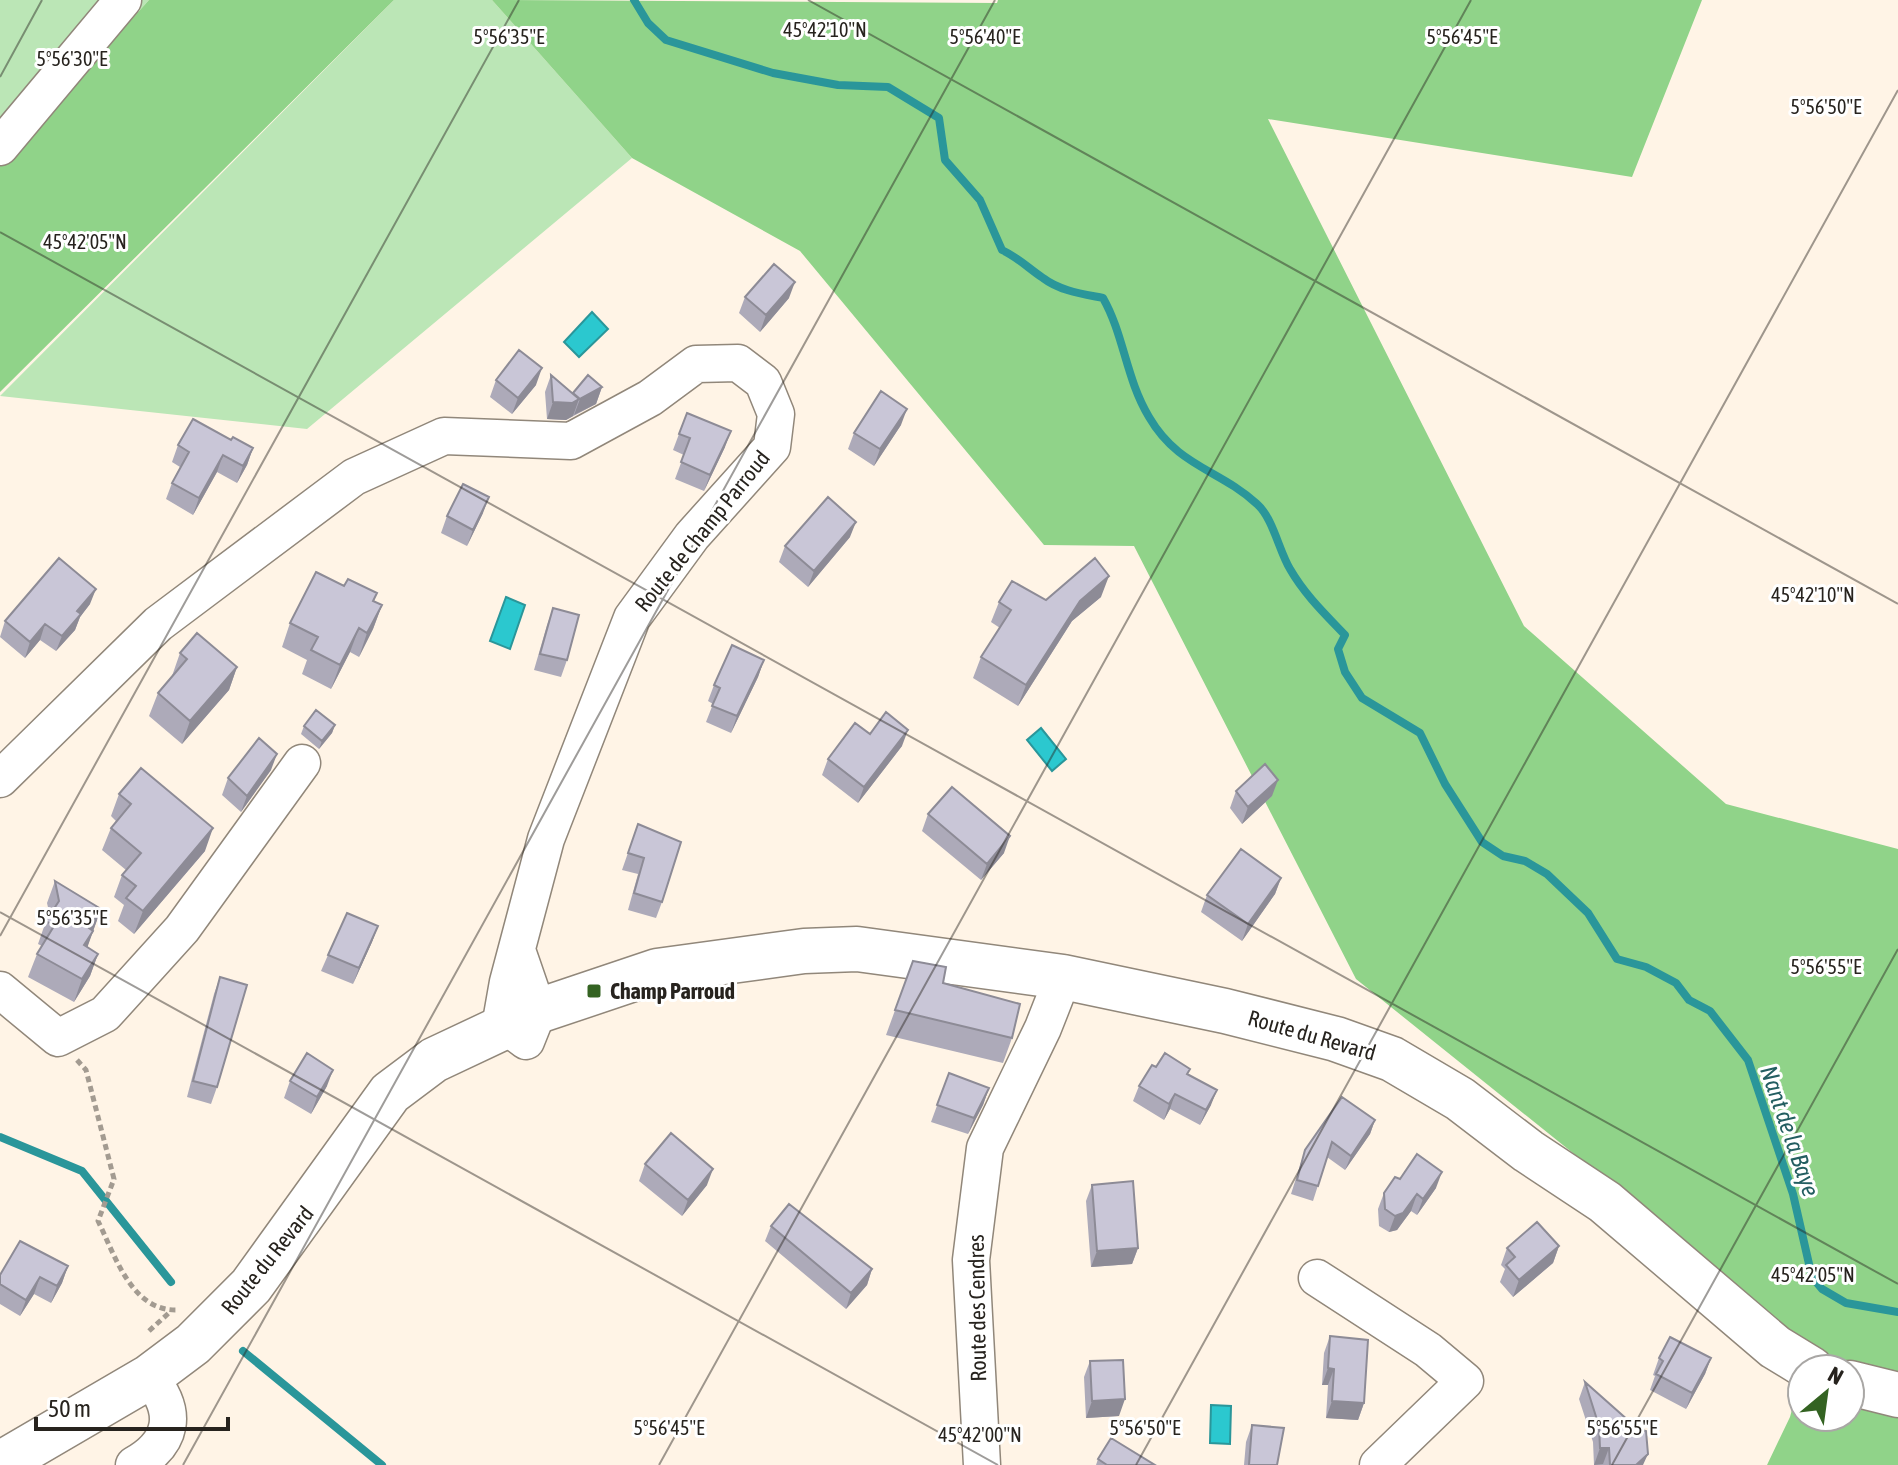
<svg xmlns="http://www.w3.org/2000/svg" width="1898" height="1465" font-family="'Asap Condensed',sans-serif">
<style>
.green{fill:#bbe6b6}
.forest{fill:#90d389}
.water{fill:#2bc8cf;stroke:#2a969a;stroke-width:2}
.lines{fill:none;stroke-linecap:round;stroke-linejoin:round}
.stream{stroke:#2a969a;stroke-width:8}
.minor-casing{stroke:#91877a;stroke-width:39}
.major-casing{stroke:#91877a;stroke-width:47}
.path{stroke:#a39b91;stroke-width:5;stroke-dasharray:6 4;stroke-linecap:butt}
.minor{stroke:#fff;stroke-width:36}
.major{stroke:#fff;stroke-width:44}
.wall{fill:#adaab9}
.shaded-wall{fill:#8d8b96}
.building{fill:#c9c6d7;stroke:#8d8b96;stroke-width:2}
.ticks{fill:none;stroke:#27231e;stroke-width:2;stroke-opacity:0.45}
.poi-dot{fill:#346322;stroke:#fff;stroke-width:3}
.labels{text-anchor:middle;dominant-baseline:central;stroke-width:6;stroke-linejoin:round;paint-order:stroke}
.street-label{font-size:22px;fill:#27231e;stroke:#fff}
.poi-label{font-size:22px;font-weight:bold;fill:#27231e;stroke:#fff;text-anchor:start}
.water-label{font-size:24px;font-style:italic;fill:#235e61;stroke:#fff}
.ticks-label{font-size:20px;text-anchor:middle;fill:#27231e;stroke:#fff;stroke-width:6;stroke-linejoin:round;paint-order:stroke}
</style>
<rect width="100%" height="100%" fill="#fff4e6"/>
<path class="green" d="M0,0H149L0,166Z
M394,0H492L632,158L307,429L0,396Z"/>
<path class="forest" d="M149,0H394L0,392V166Z
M492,0L997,3L998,0H1702L1632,177L1268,119L1524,626L1726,804L1898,849V1465H1767L1790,1417L1802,1372V1417H1850V1369H1802L1711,1264L1356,979L1134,546L1044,545L800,251L632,158Z"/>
<path class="water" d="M592,312L608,329L579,357L564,342Z
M506,597L525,605L510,649L490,641Z
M1041,728L1066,759L1052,771L1027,740Z
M1211,1405L1231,1406L1230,1444L1210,1443Z"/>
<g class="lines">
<path class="stream" d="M634,0L648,23L666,40L773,73L838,85L888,87L939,118L945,160L980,200L1002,250C1019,258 1028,268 1043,278C1060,291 1083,294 1103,298C1124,335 1126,379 1149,417C1178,467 1219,469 1257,504C1273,518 1279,551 1290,569C1305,595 1325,614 1345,635L1338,649L1345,672L1362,698L1420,733L1445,784L1482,842L1503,856L1525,861L1547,874L1588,913L1617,959L1646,967L1676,983L1689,1000L1710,1011L1748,1060L1793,1194L1812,1277L1822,1289L1846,1303L1898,1312
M0,1137L82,1171L171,1282
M243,1351L382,1465"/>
<g class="minor-casing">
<path id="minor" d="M0,147L123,0
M0,779L158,624L354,477L444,436L571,441L650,398L696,364L738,363L763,382L776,414L772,447L692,536L632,618L546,839L508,982L502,1016L505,1025L526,1041L538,1011L518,953
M0,990L58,1038L105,1014L182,929L302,763
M1317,1278L1428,1350L1465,1381L1378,1465
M134,1465C173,1443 179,1412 149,1377
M982,1465L971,1260L985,1148L1043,1028L1063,977"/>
</g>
<g class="major-casing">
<path id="major" d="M1850,1383L1898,1395
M0,1464L149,1377L193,1344L251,1286L390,1093L434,1060L538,1011L657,971L804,951L857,949L1063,977L1225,1011L1336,1039L1392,1059L1460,1099L1528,1151L1605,1202L1775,1347L1811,1369"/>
</g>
<path class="path" d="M77,1060L86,1070L114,1179L98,1221C115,1255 131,1311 177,1310
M149,1331L171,1311"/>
<use href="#minor" class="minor"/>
<use href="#major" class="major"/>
</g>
<path class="wall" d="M745,297L789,298L760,332L739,313Z
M551,375L573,393L602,387L596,404L566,420L547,419L545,392Z
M496,380L536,385L512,414L490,397Z
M901,425L874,466L848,449L854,433Z
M679,434L725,447L704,491L675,479L684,455L673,450Z
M231,440L253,448L247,465L237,483L217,472L193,515L166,499L172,483L180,467L172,462L178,445Z
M483,513L467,546L441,533L447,516Z
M850,537L808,587L779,562L785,546Z
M344,586L377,593L374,601L382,605L373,629L359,657L350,652L331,689L302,674L307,660L282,647L290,623Z
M1101,597L1072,621L1018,706L973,678L981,657L1000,628L991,622L999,602Z
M90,604L80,617L75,630L56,651L40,640L25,658L0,637L5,621Z
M553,608L567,660L561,677L534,670L547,625Z
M180,653L237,667L229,690L182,744L149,716L158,693L172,676Z
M764,660L758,677L731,733L706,722L713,704L708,701L714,685Z
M335,725L332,733L319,749L301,734L304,726Z
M902,746L858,803L822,775L828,759Z
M271,770L241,812L222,795L228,778Z
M1236,791L1272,796L1242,824L1230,808Z
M119,794L205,851L134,934L118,921L124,905L114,897L122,875L126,870L102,850L111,828L116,821L111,816Z
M928,814L1004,853L981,880L922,831Z
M638,824L662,902L656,918L628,910L638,874L622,870Z
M1281,878L1275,894L1242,941L1201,912L1207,895Z
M55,881L101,909L87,947L98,954L90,976L74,1002L28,977L37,954L42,946L38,944L46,921L50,916L47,903Z
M378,926L372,942L353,984L321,971L328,955Z
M913,961L1012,1038L1003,1063L886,1035Z
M220,977L217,1087L211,1104L187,1097L214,994Z
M1156,1067L1190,1069L1188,1075L1211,1105L1200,1125L1170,1109L1164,1120L1133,1101L1139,1086Z
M949,1073L989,1088L983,1105L968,1134L931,1122Z
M290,1081L327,1086L311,1114L284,1098Z
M1375,1120L1370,1134L1345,1170L1327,1157L1313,1201L1291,1194L1305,1150Z
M645,1164L707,1185L682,1216L639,1181Z
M1400,1179L1436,1188L1417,1215L1411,1211L1397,1230L1389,1232L1379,1226L1378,1209L1384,1193Z
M1092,1185L1138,1248L1132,1264L1091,1267L1086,1201Z
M771,1226L872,1269L867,1285L846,1309L765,1241Z
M1559,1246L1553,1263L1513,1297L1500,1282L1505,1269L1501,1265L1507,1248Z
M68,1266L62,1283L51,1303L34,1294L20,1316L0,1304V1275Z
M1330,1336L1364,1403L1358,1420L1326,1418L1328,1385H1322L1324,1353Z
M1659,1358H1711L1705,1374L1686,1409L1650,1390L1655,1376L1653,1375Z
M1090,1361L1119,1416L1086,1418L1084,1377Z
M1585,1382L1643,1465H1594L1593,1442L1579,1399Z
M1252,1425L1277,1465H1244L1246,1442Z
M1098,1459L1155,1465H1096Z"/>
<path class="shaded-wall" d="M795,282L789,298L760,332L766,315Z
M542,368L536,385L512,414L518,398Z
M602,387L596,404L574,415L580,399Z
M579,399L573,416L566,420L547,419L553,402Z
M907,409L901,425L874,466L880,449Z
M731,431L725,447L704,491L710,475Z
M253,448L247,465L237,483L243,466Z
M223,455L217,472L193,515L199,498Z
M489,497L483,513L467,546L473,530Z
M856,522L850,537L808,587L814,571Z
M1109,576L1101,597L1072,621L1018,706L1026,685L1080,601Z
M96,589L90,604L80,617L75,630L56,651L62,636L77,611Z
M382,605L373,629L359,657L367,633Z
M45,624L40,640L25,658L30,642Z
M359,628L350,652L331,689L340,665Z
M764,660L758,677L731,733L737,716Z
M237,667L229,690L182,744L190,721Z
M335,725L332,733L319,749L322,741Z
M908,730L902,746L858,803L864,787Z
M277,754L271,770L241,812L247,796Z
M1278,780L1272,796L1242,824L1248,807Z
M213,828L205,851L134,934L143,911Z
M1010,836L1004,853L981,880L987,864Z
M1281,878L1275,894L1242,941L1248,924Z
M101,909L85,954L76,968L89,928Z
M378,926L372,942L353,984L359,968Z
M98,954L90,976L74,1002L82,979Z
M333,1070L327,1086L311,1114L317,1097Z
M989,1088L983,1105L968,1134L974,1118Z
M1217,1090L1211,1105L1200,1125L1206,1110Z
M1175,1094L1170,1109L1164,1120L1169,1104Z
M1375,1120L1370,1134L1345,1170L1351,1156Z
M713,1169L707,1185L682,1216L688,1200Z
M1442,1172L1436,1188L1417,1215L1423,1199Z
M1417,1194L1411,1211L1397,1230L1389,1232L1395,1216Z
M1559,1246L1553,1263L1513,1297L1519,1280Z
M1138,1248L1132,1264L1091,1267L1097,1251Z
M68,1266L62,1283L51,1303L57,1286Z
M872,1269L867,1285L846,1309L851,1293Z
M40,1277L34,1294L20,1316L26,1300Z
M1711,1358L1705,1374L1686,1409L1692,1393Z
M1328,1368L1334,1369L1328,1385H1322Z
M1125,1399L1119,1416L1086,1418L1092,1401Z
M1332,1401L1364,1403L1358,1420L1326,1418Z
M1600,1448H1609L1603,1464L1594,1465Z
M1648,1454L1643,1465H1636Z"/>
<path class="building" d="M774,264L795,282L766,315L745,297Z
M519,350L542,368L518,398L496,380Z
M551,375L579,399L572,403L553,402Z
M588,375L602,387L580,399L573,393Z
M881,391L907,409L880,449L854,433Z
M687,413L731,431L710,475L681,462L690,438L679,434Z
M193,419L231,440L233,437L253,448L243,466L223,455L199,498L172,483L189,452L178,445Z
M463,484L489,497L473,530L447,516Z
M828,497L856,522L814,571L785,546Z
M59,558L96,589L77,611L81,614L62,636L45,624L30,642L5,621Z
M1095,558L1109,576L1080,601L1026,685L981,657L1011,610L999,602L1012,581L1046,600Z
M316,572L344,586L348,579L377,593L373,601L382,605L367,633L359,628L340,665L311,650L318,637L290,623Z
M553,608L579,615L567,660L540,654Z
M197,633L237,667L190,721L158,693L187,659L180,653Z
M732,645L764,660L737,716L712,706L720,688L714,685Z
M316,710L335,725L322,741L304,726Z
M886,712L908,730L864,787L828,759L855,723L870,734Z
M259,738L277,754L247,796L228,778Z
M1265,764L1278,780L1248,807L1236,791Z
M141,768L213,828L143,911L126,898L136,886L122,875L141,853L111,828L131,804L119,794Z
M952,787L1010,836L987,864L928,814Z
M638,824L681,842L662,902L634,893L644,858L628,853Z
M1241,849L1281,878L1248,924L1207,895Z
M55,881L101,909L89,928L93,931L84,945L98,954L82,979L37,954L54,926L46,921L59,901Z
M347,913L378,926L359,968L328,955Z
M913,961L946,967L943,983L1020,1004L1012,1038L895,1010Z
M220,977L247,985L217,1087L193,1081Z
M307,1053L333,1070L317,1097L290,1081Z
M1165,1053L1190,1069L1187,1074L1217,1090L1206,1110L1175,1094L1169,1104L1139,1086L1152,1065L1156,1067Z
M949,1073L989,1088L974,1118L937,1105Z
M1342,1097L1375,1120L1351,1156L1332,1142L1318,1186L1297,1180L1305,1150Z
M671,1133L713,1169L688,1200L645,1164Z
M1417,1154L1442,1172L1423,1199L1417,1194L1403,1213L1395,1216L1385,1209L1384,1193L1395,1177L1400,1179Z
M1133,1181L1138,1248L1097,1251L1092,1185Z
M789,1204L872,1269L851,1293L771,1226Z
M1537,1222L1559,1246L1519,1280L1506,1265L1515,1257L1507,1248Z
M20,1241L68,1266L57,1286L40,1277L26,1300L0,1284V1275Z
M1330,1336L1368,1340L1364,1403L1332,1401L1334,1369L1328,1368Z
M1670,1337L1711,1358L1692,1393L1656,1374L1663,1361L1659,1358Z
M1123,1360L1125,1399L1092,1401L1090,1361Z
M1585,1382L1638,1429L1646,1431L1648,1454L1636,1465H1610L1609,1448H1600L1599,1426Z
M1252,1425L1284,1428L1277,1465H1249Z
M1111,1438L1155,1465H1107L1098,1459Z"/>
<path class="ticks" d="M808,0L1898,604M0,77L42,0M0,232L1898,1284M0,912L998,1465M0,936L519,0M183,1465L995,0M659,1465L1471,0M1136,1465L1898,90M1612,1465L1898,949"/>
<rect class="poi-dot" x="586" y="983" width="16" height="16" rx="4"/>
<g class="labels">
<g class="street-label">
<text transform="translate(702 531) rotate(-51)">Route de Champ Parroud</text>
<text transform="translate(1312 1035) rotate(16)">Route du Revard</text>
<text transform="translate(267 1260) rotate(-51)">Route du Revard</text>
<text transform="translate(977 1308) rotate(-91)">Route des Cendres</text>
</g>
<g class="poi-label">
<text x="610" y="991">Champ Parroud</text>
</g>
<g class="water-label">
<text transform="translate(1790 1131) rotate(71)">Nant de la Baye</text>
</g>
</g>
<g class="ticks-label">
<text x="825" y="37">45°42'10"N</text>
<text x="509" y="44">5°56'35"E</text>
<text x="985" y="44">5°56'40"E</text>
<text x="1462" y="44">5°56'45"E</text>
<text x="72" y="66">5°56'30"E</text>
<text x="1826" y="114">5°56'50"E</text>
<text x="85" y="249">45°42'05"N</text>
<text x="1813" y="602">45°42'10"N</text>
<text x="72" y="925">5°56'35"E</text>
<text x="1826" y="974">5°56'55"E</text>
<text x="1813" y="1282">45°42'05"N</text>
<text x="669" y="1435">5°56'45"E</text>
<text x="1145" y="1435">5°56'50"E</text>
<text x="1622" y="1435">5°56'55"E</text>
<text x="980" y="1442">45°42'00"N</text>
</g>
<g transform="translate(1826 1393) rotate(29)"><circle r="38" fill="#ffffff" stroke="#a9a7a5" stroke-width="2"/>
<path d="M0-6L14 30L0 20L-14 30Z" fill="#346322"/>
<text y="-12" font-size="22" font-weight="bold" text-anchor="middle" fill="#27231e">N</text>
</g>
<path d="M36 1417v12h192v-12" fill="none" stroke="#27231e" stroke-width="4"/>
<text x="48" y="1417" font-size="24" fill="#27231e" stroke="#ffffff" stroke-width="6" paint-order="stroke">50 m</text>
</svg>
